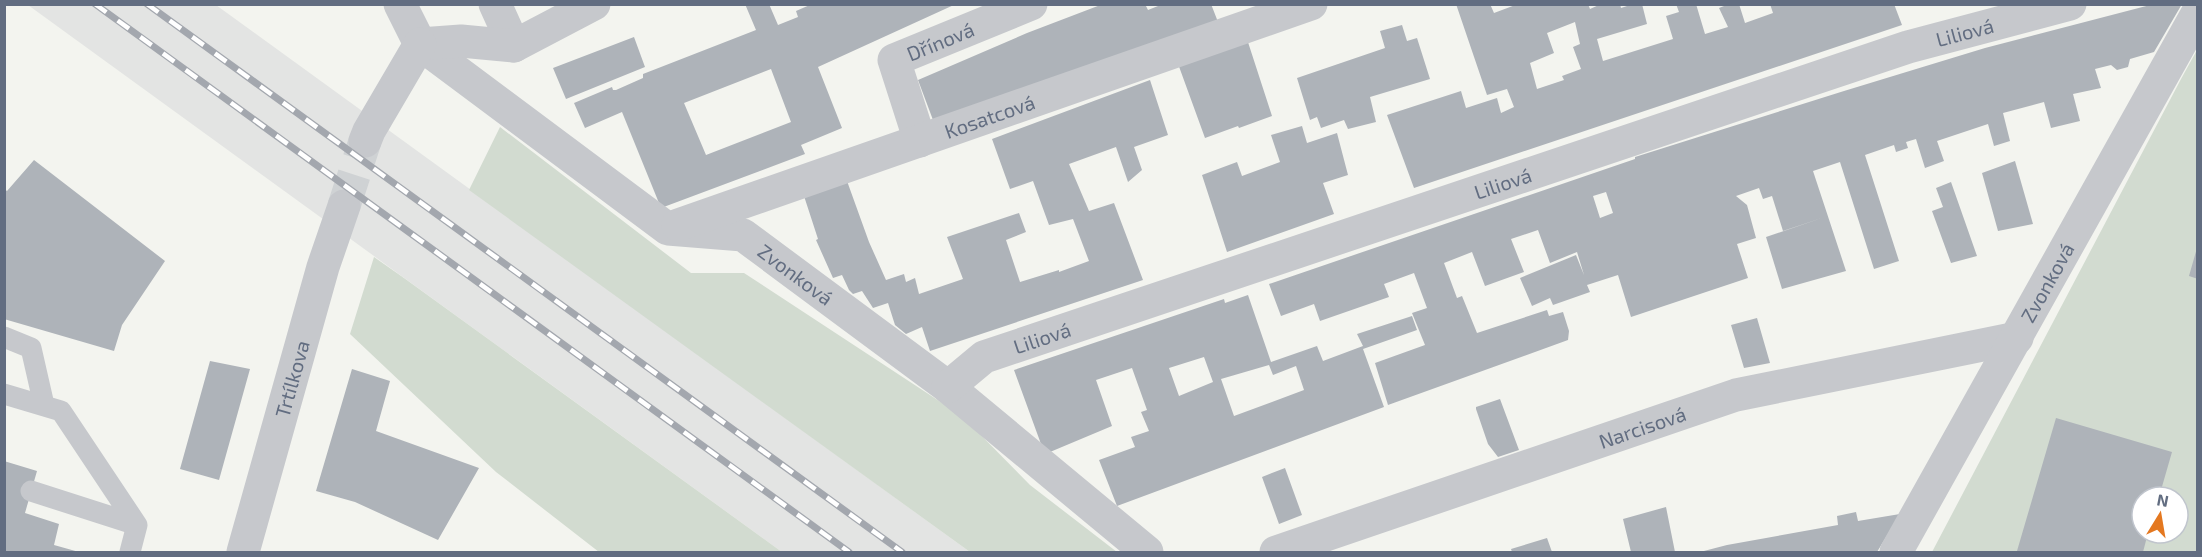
<svg xmlns="http://www.w3.org/2000/svg" width="2202" height="557" font-family="'Exo 2',sans-serif">
<style>
.built{fill:#e3e4e3}
.green{fill:#d2dbd0;fill-rule:evenodd}
.building{fill:#aeb3b9;fill-rule:evenodd}
.lines{fill:none;stroke-linecap:round;stroke-linejoin:round}
.street-tunnel{stroke:#cfd2d4;stroke-width:33;stroke-dasharray:33 16;stroke-linecap:butt}
.lane{stroke:#c6c8cc;stroke-width:21}
.street{stroke:#c6c8cc;stroke-width:33}
.rail-casing{stroke:#a3a7ae;stroke-width:7}
.rail{stroke:#fff;stroke-width:4.5;stroke-dasharray:14;stroke-linecap:butt}
.labels{text-anchor:middle;dominant-baseline:central;stroke-width:6;stroke-linejoin:round;paint-order:stroke}
.street-label{font-size:20px;fill:#626d81;stroke:#fff}
</style>
<rect width="100%" height="100%" fill="#f3f4ef"/>
<path class="built" d="M28,5H216L970,552H782Z"/>
<path class="green" d="M2197,50V552H1932L2181,79ZM2142,497H2178V533H2142Z
M500,127L691,273H744L962,416L1030,485L1117,552H970L469,190Z
M374,257L404,278L782,552H599L496,472L350,334Z"/>
<path class="building" d="M745,4H769L778,25L798,17L796,11L812,4H956L818,67L842,128L801,145L805,154L661,208L622,112L585,128L574,103L612,87L613,90H616L643,78V74L756,30ZM771,69L791,122L706,155L684,103Z
M1103,4H1145L1148,10L1163,4H1211L1218,22L936,128L918,80L1027,33Z
M1456,4H1490L1494,13L1518,4H1588L1590,9L1601,4H1620L1621,8L1633,4H1642L1647,24L1597,39L1603,61L1673,39L1666,16L1679,12L1676,4H1696L1705,34L1728,27L1719,8L1729,4H1739L1745,23L1773,13L1770,4H1894L1902,25L1414,188L1387,115L1461,91L1466,108L1497,98L1501,113L1514,107L1507,89L1487,95ZM1575,22L1580,44L1573,47L1581,69L1562,76L1564,80L1537,89L1530,63L1554,53L1547,33Z
M2154,4H2182L2154,52L2130,59L2128,67L2117,70L2111,65L2095,69L2101,88L2073,94L2080,121L2051,128L2044,102L2003,113L2010,141L1994,146L1988,124L1937,141L1944,161L1925,168L1916,139L1906,142L1908,148L1896,152L1894,145L1865,155L1899,261L1874,269L1840,162L1813,171L1846,271L1782,289L1766,237L1822,218L1783,231L1772,196L1763,199L1759,188L1736,196L1747,205L1756,238L1737,244L1748,278L1631,317L1618,275L1587,285L1590,292L1553,305L1550,298L1532,306L1520,278L1576,255L1584,275L1577,252L1550,263L1538,230L1511,239L1524,272L1485,286L1472,252L1444,263L1457,298L1462,296L1477,333L1547,310L1549,316L1563,312L1569,331L1568,340L1388,405L1375,363L1425,345L1412,313L1427,308L1414,273L1384,284L1389,297L1320,321L1314,304L1281,316L1269,284L1635,159V157L1844,91L1985,48ZM1606,192L1613,213L1600,218L1593,196Z
M1402,25L1407,41L1417,38L1430,79L1370,97L1376,122L1348,129L1344,120L1321,128L1317,117L1310,120L1297,78L1385,48L1380,31Z
M1246,36L1272,116L1239,128L1238,126L1205,138L1177,61Z
M634,37L645,67L566,99L553,68Z
M1150,80L1168,135L1134,147L1142,170L1128,182L1116,147L1069,164L1089,211L1114,203L1143,280L930,351L922,327L906,334L895,325L888,303L873,308L862,291L853,294L849,290L842,275L833,278L816,240L818,239L804,196L847,181L869,242L886,280L904,274L906,282L915,278L919,294L963,279L947,237L1019,213L1026,232L1006,240L1020,282L1059,270V272L1089,261L1073,219L1049,225L1033,181L1010,189L992,139Z
M1302,126L1307,143L1337,133L1348,175L1323,183L1334,214L1227,252L1202,175L1237,162L1242,176L1280,162L1271,135Z
M34,160L165,261L122,325L114,351L4,319V189L7,191Z
M2015,161L2033,224L1998,231L1982,173Z
M1951,182L1977,256L1951,263L1932,211L1943,207L1936,188Z
M2197,248H2198V279L2189,276Z
M1248,295L1271,362L1317,346L1323,361L1363,346L1357,334L1412,316L1417,330L1363,349L1384,407L1117,506L1099,460L1135,447L1131,437L1149,431L1141,412L1147,410L1132,368L1096,380L1112,426L1050,452L1041,444L1014,370L1224,299L1225,303ZM1204,357L1213,382L1179,396L1169,368ZM1269,365L1273,375L1296,366L1304,390L1234,416L1221,379Z
M1757,318L1770,363L1744,368L1731,325Z
M210,361L250,369L219,480L180,469Z
M352,369L390,381L376,431L479,468L438,540L355,502L316,491Z
M1500,399L1519,450L1498,457L1488,444L1476,409V407Z
M2056,418L2172,452L2159,497H2142V533H2148L2143,552L2017,551Z
M4,461L37,471L25,513L59,524L54,545L79,552H4Z
M1285,468L1302,515L1279,524L1262,477Z
M1666,507L1675,552H1631L1623,519Z
M1856,512L1858,521L1900,514L1877,552H1700L1727,545L1838,525L1837,516Z
M1547,538L1552,552H1512L1511,549Z"/>
<g class="lines">
<path class="street-tunnel" d="M344,206L365,141"/>
<path class="lane" d="M4,337L31,348L44,405
M4,394L61,411L137,525
M31,491L137,525L130,552"/>
<g class="street">
<path id="s1" d="M400,4L420,44L668,229L743,235L948,387L1147,552"/>
<path d="M495,4L514,46"/>
<path d="M420,44L461,41L514,46L594,4"/>
<path d="M365,141L369,131L420,44"/>
<path id="s2" d="M920,141L894,60L1031,4"/>
<path id="s3" d="M678,225L1311,4"/>
<path id="s4" d="M948,387L984,357L1908,47L2070,4"/>
<path id="s5" d="M243,552L323,267L344,206"/>
<path id="s6" d="M1276,552L1736,395L2017,338"/>
<path id="s7" d="M1896,552L2198,12"/>
</g>
<g class="rail-casing">
<path id="rail" d="M95,4L849,552
M147,4L902,552"/>
</g>
<use href="#rail" class="rail"/>
</g>
<g class="labels">
<g class="street-label">
<text stroke="none"><textPath href="#s4" startOffset="1080">Liliová</textPath></text>
<text stroke="none"><textPath href="#s2" startOffset="135">Dřínová</textPath></text>
<text stroke="none"><textPath href="#s3" startOffset="330">Kosatcová</textPath></text>
<text stroke="none"><textPath href="#s4" startOffset="594">Liliová</textPath></text>
<text stroke="none"><textPath href="#s1" startOffset="495">Zvonková</textPath></text>
<text stroke="none"><textPath href="#s7" startOffset="309">Zvonková</textPath></text>
<text stroke="none"><textPath href="#s4" startOffset="108">Liliová</textPath></text>
<text stroke="none"><textPath href="#s5" startOffset="180">Trtílkova</textPath></text>
<text stroke="none"><textPath href="#s6" startOffset="387">Narcisová</textPath></text>
</g>
</g>
<rect width="2202" height="557" fill="none" stroke="#626d81" stroke-width="12"/>
<g transform="translate(2160 515) rotate(11)"><circle r="28" fill="#ffffff" stroke="#c0c5cd" stroke-width="1.5"/>
<path d="M0-4.5L10 22L0 15L-10 22Z" fill="#e47820"/>
<text y="-9" font-size="16" font-weight="bold" text-anchor="middle" fill="#626d81">N</text>
</g>
</svg>
